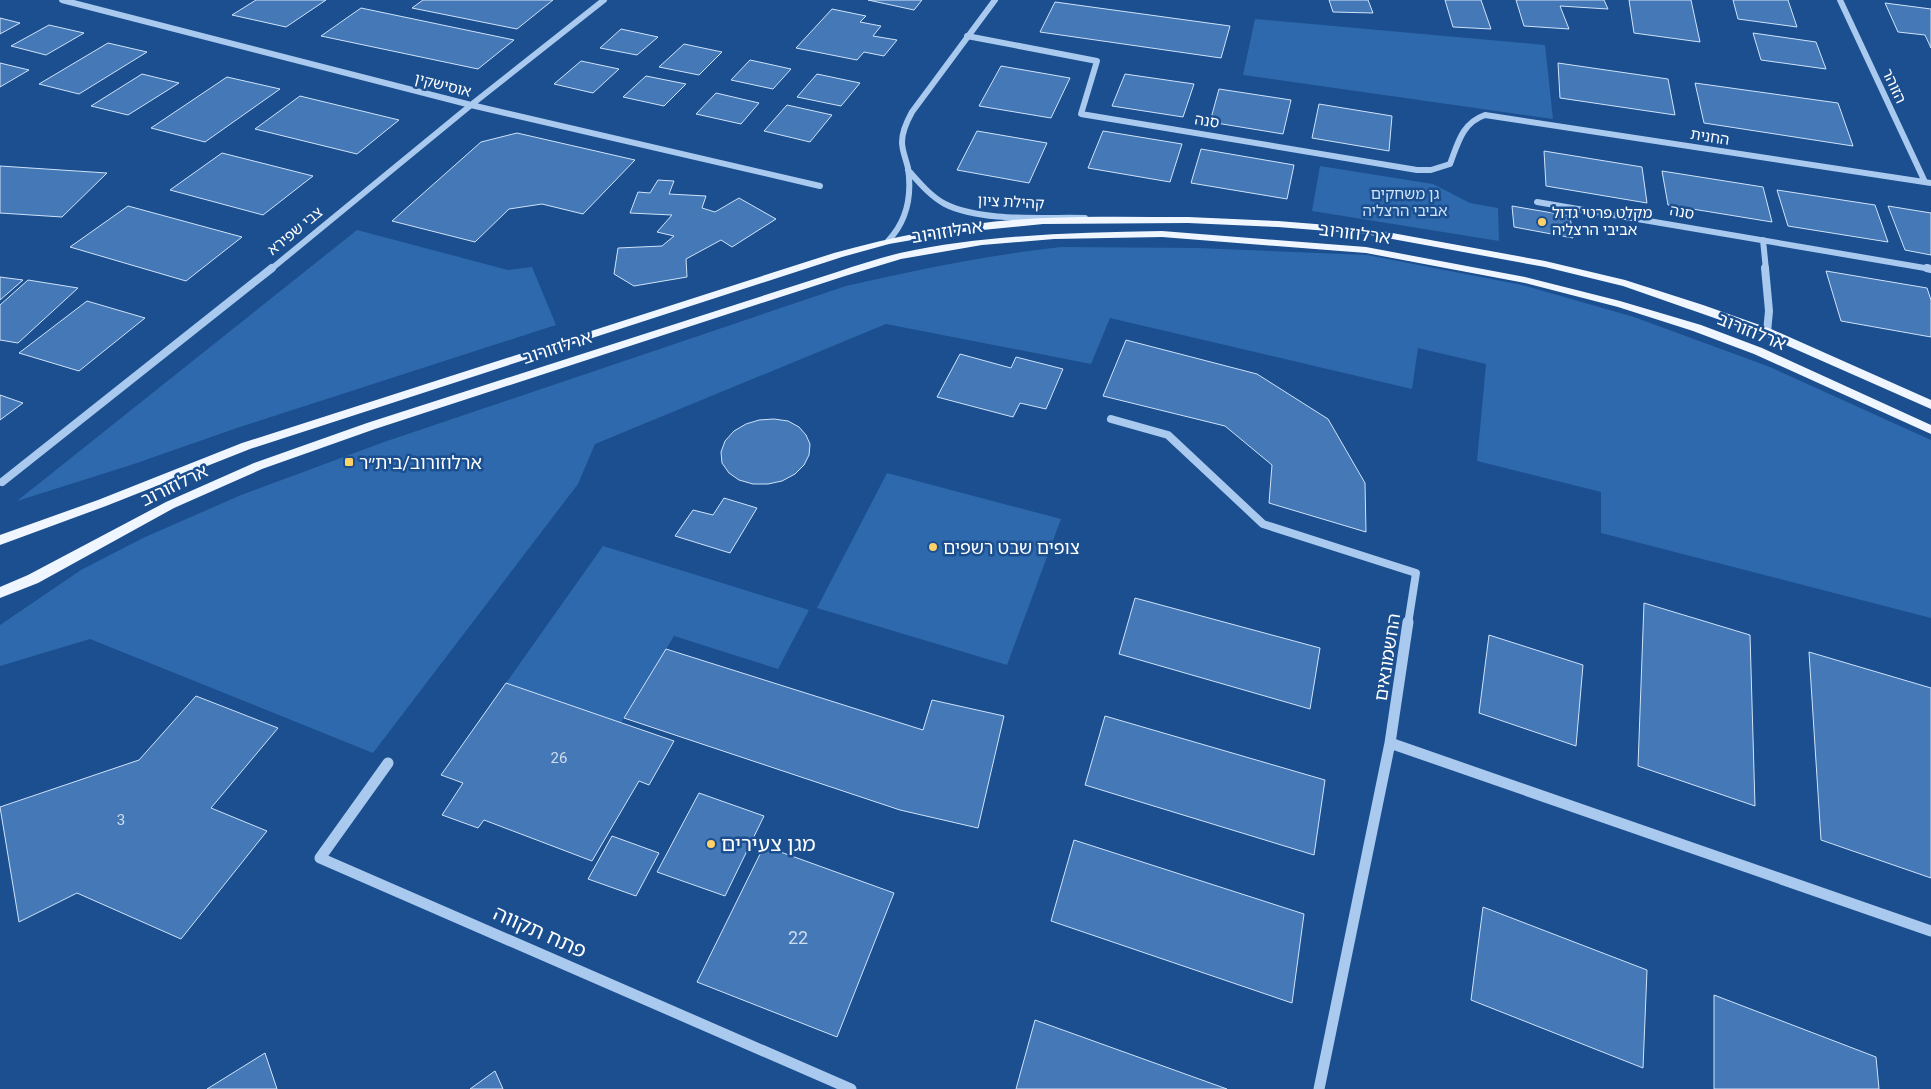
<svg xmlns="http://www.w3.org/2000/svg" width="1931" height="1089" font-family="Roboto,'Noto Sans Hebrew',sans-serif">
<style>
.green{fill:#2e69ad}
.building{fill:#4478b7;stroke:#cfe3fa}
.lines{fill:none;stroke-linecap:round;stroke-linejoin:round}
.minor-far2{stroke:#a9c9ee;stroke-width:6}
.minor-far1{stroke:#a9c9ee;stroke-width:8}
.minor{stroke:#a9c9ee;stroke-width:11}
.major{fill:#f0f6ff;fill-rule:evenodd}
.poi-dot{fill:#ffd166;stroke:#1b4f8f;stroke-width:2}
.labels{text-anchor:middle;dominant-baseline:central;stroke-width:5;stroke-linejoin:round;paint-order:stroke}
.far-street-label{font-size:15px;fill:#fff;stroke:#1b4f8f}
.far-park-label{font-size:15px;fill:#cfe3fa;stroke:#1b4f8f}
.far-poi-label{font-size:15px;fill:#fff;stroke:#1b4f8f;text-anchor:start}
.number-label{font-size:15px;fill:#d0dded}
.street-label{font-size:18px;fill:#fff;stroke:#1b4f8f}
.poi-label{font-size:18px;fill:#fff;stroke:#1b4f8f;text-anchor:start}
.near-number-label{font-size:18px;fill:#d0dded}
.near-poi-label{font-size:21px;fill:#fff;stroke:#1b4f8f;text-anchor:start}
.near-street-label{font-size:21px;fill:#fff;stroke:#1b4f8f}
</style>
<rect width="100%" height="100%" fill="#1b4f8f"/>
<path class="green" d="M1255,19L1545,45L1553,119L1243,75Z
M1320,166L1433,184L1470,203L1498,208L1499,241L1312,211Z
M357,230L508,270L532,267L556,325L237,428L134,464L17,501Z
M1061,247L1199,248L1367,255L1522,285L1634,317L1770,367L1931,440V618L1601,533V492L1477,461L1486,364L1418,348L1412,389L1110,318L1091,364L886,324L595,444L578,484L373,753L90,639L0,666V625L81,570L143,538L241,495L384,442L846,286C917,270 988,255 1061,247Z
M887,473L1061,519L1007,665L817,608Z
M603,546L809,610L778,669L674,636L621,723L506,683Z"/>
<path class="building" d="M256,0H326L286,27L232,15Z
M423,0H553L517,29L412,8Z
M868,0H922L914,10Z
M1329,0H1368L1373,13L1333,12Z
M1445,0H1481L1491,29L1453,27Z
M1516,0H1604L1608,9L1560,6L1569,29L1524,26Z
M1629,0H1691L1700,42L1634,33Z
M1733,0H1788L1797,27L1738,19Z
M1055,2L1230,26L1221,58L1040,32Z
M1885,3L1931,9V48L1925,35L1898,32Z
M361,8L514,40L478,69L321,36Z
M832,9L866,16L860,22L881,26L873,36L897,40L884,56L864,52L857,60L796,48Z
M0,18L20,23L0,34Z
M49,25L84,33L46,55L11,46Z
M621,29L658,37L637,55L600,48Z
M1753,33L1816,42L1826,69L1761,60Z
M108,43L147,52L79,94L39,84Z
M684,44L722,52L699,75L659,67Z
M750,60L791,69L773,89L731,80Z
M581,61L619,69L593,93L554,84Z
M0,63L29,70L0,87Z
M1558,63L1668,79L1675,115L1560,98Z
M1001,66L1070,78L1051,118L979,106Z
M142,74L179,83L128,115L91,106Z
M817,74L860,83L841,106L797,97Z
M1125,74L1194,84L1183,117L1112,106Z
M646,76L686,84L664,106L623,97Z
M227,77L280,89L205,142L151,128Z
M1695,83L1838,103L1853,146L1704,123Z
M1219,89L1291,100L1283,134L1210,122Z
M716,93L759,103L741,124L696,114Z
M300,96L399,120L357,154L255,129Z
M1319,104L1392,116L1389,151L1312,138Z
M787,105L832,115L810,142L764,131Z
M977,131L1047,143L1029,183L957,170Z
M1103,131L1182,144L1170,182L1088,168Z
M517,133L635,160L583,214L542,204L509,209L475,242L392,221L481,142Z
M1201,149L1294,165L1287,199L1191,183Z
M1544,151L1642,167L1647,203L1546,186Z
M222,153L313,176L263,215L170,190Z
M0,166L107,173L62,217L0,213Z
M1662,171L1763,187L1772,222L1668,205Z
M658,180L674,181L669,194L706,196L702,208L715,212L739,198L776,219L732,247L721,240L686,259L687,277L634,286L614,274L618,248L662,246L674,236L657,232L672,215L630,213L638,192L650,193Z
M1777,190L1875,205L1888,242L1788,226Z
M128,206L242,237L186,281L70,247Z
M1512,206L1570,216L1573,238L1514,227Z
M1888,206L1931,213V255L1905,250Z
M1826,271L1927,288L1931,300V337L1841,321Z
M0,277L23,280L0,300Z
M28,280L78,288L18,343L0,340V305Z
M87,301L145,318L79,371L19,353Z
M1126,340L1257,374L1328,419L1365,483L1366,532L1269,503L1272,465L1225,426L1103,396Z
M960,354L1011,368L1016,357L1063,369L1046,409L1020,403L1013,417L937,397Z
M0,395L23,403L0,420Z
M774,419L788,421L799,427L806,435L810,444L809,455L804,465L795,474L782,481L768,484H753L739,480L729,473L722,463L721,452L725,441L734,431L746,424L759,420Z
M724,498L757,508L730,553L675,536L693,510L713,515Z
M1135,598L1320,648L1310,709L1119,654Z
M1644,603L1750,635L1755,806L1638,766Z
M1489,635L1583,665L1576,746L1479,713Z
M666,649L923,730L932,700L1004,716L978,828L900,810L624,718Z
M1809,652L1931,688V878L1821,840Z
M506,683L674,741L649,785L639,781L592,861L484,820L478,828L442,815L463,783L441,775Z
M196,696L278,728L211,808L267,831L181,939L77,893L19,922L0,807L139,760Z
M1105,716L1325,780L1314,855L1085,785Z
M699,793L764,816L725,896L657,872Z
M612,836L659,853L636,896L588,879Z
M1074,840L1304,914L1292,1003L1051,921Z
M764,846L894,893L837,1037L697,982Z
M1483,907L1647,970L1643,1068L1471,1000Z
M1714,995L1876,1057L1879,1089H1714Z
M1035,1020L1227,1089H1016Z
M265,1053L277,1089H207Z
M495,1071L503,1089H470Z"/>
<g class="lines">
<path class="minor-far2" d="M62,0L471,105L820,186
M1840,0L1925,182
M967,36L1097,61L1081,114L1417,170H1431L1450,164C1458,143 1462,123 1485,115L1931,183
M908,170C919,182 930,196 945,204C980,222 1045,217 1085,218
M1537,202L1931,269
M1763,240L1766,270
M888,241C907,221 912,195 908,168C906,159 902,151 902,142C902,131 907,121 912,112L995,0
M270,270L471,105L604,0"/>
<path class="minor-far1" d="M1765,268L1769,311L1767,332
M1927,268L1931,269
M1111,419L1168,435L1263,524L1416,573L1408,624
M2,482L272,268"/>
<path class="minor" d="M1390,743L1931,931
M388,763L320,858L851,1089
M1319,1089L1390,743L1408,622"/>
<path class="major" d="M1188,217L1278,221L1365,228L1545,261L1625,280L1703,305L1771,329L1931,400V409L1763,335L1623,286L1545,267L1365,234L1278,227L1188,223L1043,224L952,233L889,244L842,257L250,449L106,506L0,545V535L98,500L242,443L834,253C903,234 973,221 1044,218C1092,216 1140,217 1188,217Z
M1162,231L1366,247L1525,277L1620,301L1701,325L1762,348L1931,425V434L1754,354L1693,331L1618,307L1525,283L1366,253L1162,237L1054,239L982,245L901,259L845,276L375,429L262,469L174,508L38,583L0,598V587L28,575L166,502L254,463L367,423L837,272C858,265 879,258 900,253C986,234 1074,233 1162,231Z"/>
</g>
<g class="poi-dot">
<circle cx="1542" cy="222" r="5"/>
<rect x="344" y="457" width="10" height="10" rx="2.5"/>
<circle cx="933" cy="547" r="5"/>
<circle cx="711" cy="844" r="5"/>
</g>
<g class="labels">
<g class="far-street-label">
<text transform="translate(443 85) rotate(14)">אוסישקין</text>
<text transform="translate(1894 86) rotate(65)">הזוהר</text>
<text transform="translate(1207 121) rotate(9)">סנה</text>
<text transform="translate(1710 137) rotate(9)">החנית</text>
<text transform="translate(1011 202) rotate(3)">קהילת ציון</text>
<text transform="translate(1682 212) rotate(10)">סנה</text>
<text transform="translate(295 231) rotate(-39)">צבי שפירא</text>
</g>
<g class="far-park-label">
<text x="1405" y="194">גן משחקים<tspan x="1405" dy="17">אביבי הרצליה</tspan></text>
</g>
<g class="far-poi-label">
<text x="1552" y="213">מקלט פרטי גדול<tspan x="1552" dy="17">אביבי הרצליה</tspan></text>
</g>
<g class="number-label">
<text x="559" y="758">26</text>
<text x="121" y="820">3</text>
</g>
<g class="street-label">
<text transform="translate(947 231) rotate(-9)">ארלוזורוב</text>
<text transform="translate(1355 233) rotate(7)">ארלוזורוב</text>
<text transform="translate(1752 331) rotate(22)">ארלוזורוב</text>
<text transform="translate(557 347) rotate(-18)">ארלוזורוב</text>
<text transform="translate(174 485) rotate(-26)">ארלוזורוב</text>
<text transform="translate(1387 657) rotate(-81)">החשמונאים</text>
</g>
<g class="poi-label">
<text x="359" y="462">ארלוזורוב/בית״ר</text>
<text x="943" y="547">צופים שבט רשפים</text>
</g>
<g class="near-number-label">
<text x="798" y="937">22</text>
</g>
<g class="near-poi-label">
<text x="721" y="844">מגן צעירים</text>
</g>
<g class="near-street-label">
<text transform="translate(540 932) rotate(24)">פתח תקווה</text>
</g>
</g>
</svg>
